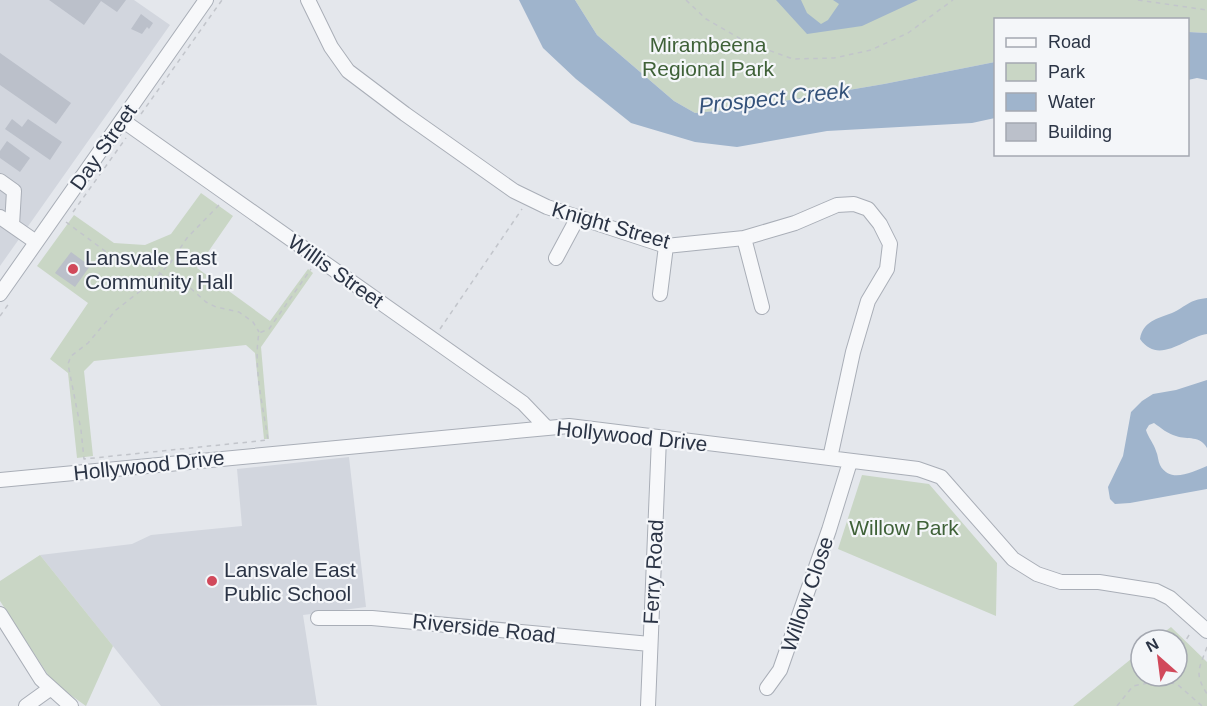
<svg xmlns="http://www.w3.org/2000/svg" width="1207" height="706" font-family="Helvetica,sans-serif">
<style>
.built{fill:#d2d6de}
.green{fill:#c9d6c5}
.water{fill:#9fb4cc}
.building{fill:#bbc0ca}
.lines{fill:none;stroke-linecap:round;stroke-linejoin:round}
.minor-casing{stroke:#a9aeb7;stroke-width:16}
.path{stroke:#c2c5cb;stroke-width:1.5;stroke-dasharray:4.5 4.5;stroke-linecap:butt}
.minor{stroke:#f7f8fa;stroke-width:14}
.poi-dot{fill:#d1495b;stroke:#f4f6f9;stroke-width:2}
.labels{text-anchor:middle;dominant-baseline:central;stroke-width:4.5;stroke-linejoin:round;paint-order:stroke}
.park-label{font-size:21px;fill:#3f6138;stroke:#f4f6f9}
.street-label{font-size:21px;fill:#2b3445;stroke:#f4f6f9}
.poi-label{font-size:21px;fill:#2b3445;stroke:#f4f6f9;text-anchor:start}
.water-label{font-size:22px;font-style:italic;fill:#34527a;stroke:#f4f6f9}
</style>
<rect width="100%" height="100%" fill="#e4e7ec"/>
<path class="built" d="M0,0H134L170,25L0,266Z
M349,457L366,607L303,615L317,705L161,706L40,555L132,544L151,535L242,526L237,469Z"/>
<path class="green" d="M575,0H1207V33L1188,32V20H996L995,62L884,84L737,109L695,113L674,101L597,35Z
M201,193L233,216L197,268L270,321L308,269L313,273L261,347L269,439H264L255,353L246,345L94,361L84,371L93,456L77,458L68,373L50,359L88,303L37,266L74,215L114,243L145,245L171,234Z
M862,475L929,484L997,563L996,616L838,549Z
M40,555L113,646L86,706L55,684L48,675L0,601V581Z
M1171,627L1207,662V706H1073L1141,651V676H1177V640H1154Z"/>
<path class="water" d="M519,0H575L597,35L674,101L695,113L737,109L884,84L995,62V118L972,123L827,131L737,147L695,142L631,123L576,79L543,48Z
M776,0H801L807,13L821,24L828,20L839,4L833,0H918L862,26L807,34Z
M1188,32L1207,33V80L1197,78L1188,80Z
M1207,298V334C1185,337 1159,366 1140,339C1143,321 1157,319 1172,313C1187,306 1188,300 1207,298Z
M1207,380V448C1200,435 1188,440 1176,436C1168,434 1161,428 1154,423L1149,425L1146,430C1148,437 1154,444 1156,451C1158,455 1158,461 1160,465C1170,484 1192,472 1207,466V489L1130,503L1115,504L1110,499L1108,487L1123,456L1131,412L1142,401L1153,394L1176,390Z"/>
<path class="building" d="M49,0H126L117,12L101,1L84,25Z
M141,14L153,23L149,29L147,27L142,34L131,29Z
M0,53L71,103L56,124L0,85Z
M12,119L22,127L28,119L62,142L50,160L5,129Z
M7,141L30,158L20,172L0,158V151Z
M71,252L90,266L75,287L55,273Z"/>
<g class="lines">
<g class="minor-casing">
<path id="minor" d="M308,0L331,47L348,71L405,114L514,191L547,207L666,246L744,238L795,223L837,205L854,204L868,209L880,224L890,244L887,269L868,301L853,352L830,458
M122,120L523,403L546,427
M0,181L14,191L12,225
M0,217L36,242
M744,238L762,307
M556,258L578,217
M0,294L206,0
M660,294L666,246
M0,480L569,426L918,469L941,477L1013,559L1037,574L1061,582H1099L1156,591L1170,598L1207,631
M0,614L41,679L71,706
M318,618H372L650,644
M767,688L780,670L829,530L850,462
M26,706L51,688
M648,706L659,438"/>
</g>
<path class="path" d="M686,0L706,19L746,42L793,59L834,58L871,50L908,33L953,0
M1138,0L1207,10
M141,114L222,0
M219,205L187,238L171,262L153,281L116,310L88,343L71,356L68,364L81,430L84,459L268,440C263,406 253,367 259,333L269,329L311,269
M73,212L126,138
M66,222L113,257L133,259L147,264L165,277L187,285L206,302L216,307L239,312L253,322L259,332
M0,316L10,302
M440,329L522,209
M1207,647C1199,669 1194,673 1207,694
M1177,654L1191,632
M1168,682L1169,676
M1117,706L1133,686L1158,681L1177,684L1202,706"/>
<use href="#minor" class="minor"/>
</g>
<g class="poi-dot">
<circle cx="73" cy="269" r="6"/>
<circle cx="212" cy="581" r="6"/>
</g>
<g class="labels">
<g class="park-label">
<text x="708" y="44">Mirambeena<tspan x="708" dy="24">Regional Park</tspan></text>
<text x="904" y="527">Willow Park</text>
</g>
<g class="street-label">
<text transform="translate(103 147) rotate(-55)">Day Street</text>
<text transform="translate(611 225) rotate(16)">Knight Street</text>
<text transform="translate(336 271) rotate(35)">Willis Street</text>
<text transform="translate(632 436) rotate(6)">Hollywood Drive</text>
<text transform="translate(149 465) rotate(-6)">Hollywood Drive</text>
<text transform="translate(653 572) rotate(-87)">Ferry Road</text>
<text transform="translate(807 594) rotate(-71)">Willow Close</text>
<text transform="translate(484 628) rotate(6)">Riverside Road</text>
</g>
<g class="poi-label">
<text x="85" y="257">Lansvale East<tspan x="85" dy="24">Community Hall</tspan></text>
<text x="224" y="569">Lansvale East<tspan x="224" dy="24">Public School</tspan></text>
</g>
<g class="water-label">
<text transform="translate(774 98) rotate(-6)">Prospect Creek</text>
</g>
</g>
<rect x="994" y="18" width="195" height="138" fill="#f4f6f9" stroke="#a4a8b1" stroke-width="1.5"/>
<rect x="1006" y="38" width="30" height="9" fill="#f7f8fa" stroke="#a4a8b1" stroke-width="1.5"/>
<text x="1048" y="48" font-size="18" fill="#2b3445">Road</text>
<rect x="1006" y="63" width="30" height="18" fill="#c9d6c5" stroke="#a4a8b1" stroke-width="1.5"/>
<text x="1048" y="78" font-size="18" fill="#2b3445">Park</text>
<rect x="1006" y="93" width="30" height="18" fill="#9fb4cc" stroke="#a4a8b1" stroke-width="1.5"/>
<text x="1048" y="108" font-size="18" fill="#2b3445">Water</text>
<rect x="1006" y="123" width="30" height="18" fill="#bbc0ca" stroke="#a4a8b1" stroke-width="1.5"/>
<text x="1048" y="138" font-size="18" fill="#2b3445">Building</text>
<g transform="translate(1159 658) rotate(332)"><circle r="28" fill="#f4f6f9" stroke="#a4a8b1" stroke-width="1.5"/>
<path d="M0-4.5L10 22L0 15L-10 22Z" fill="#d1495b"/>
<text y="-9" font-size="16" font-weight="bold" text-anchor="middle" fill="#2b3445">N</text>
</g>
</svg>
